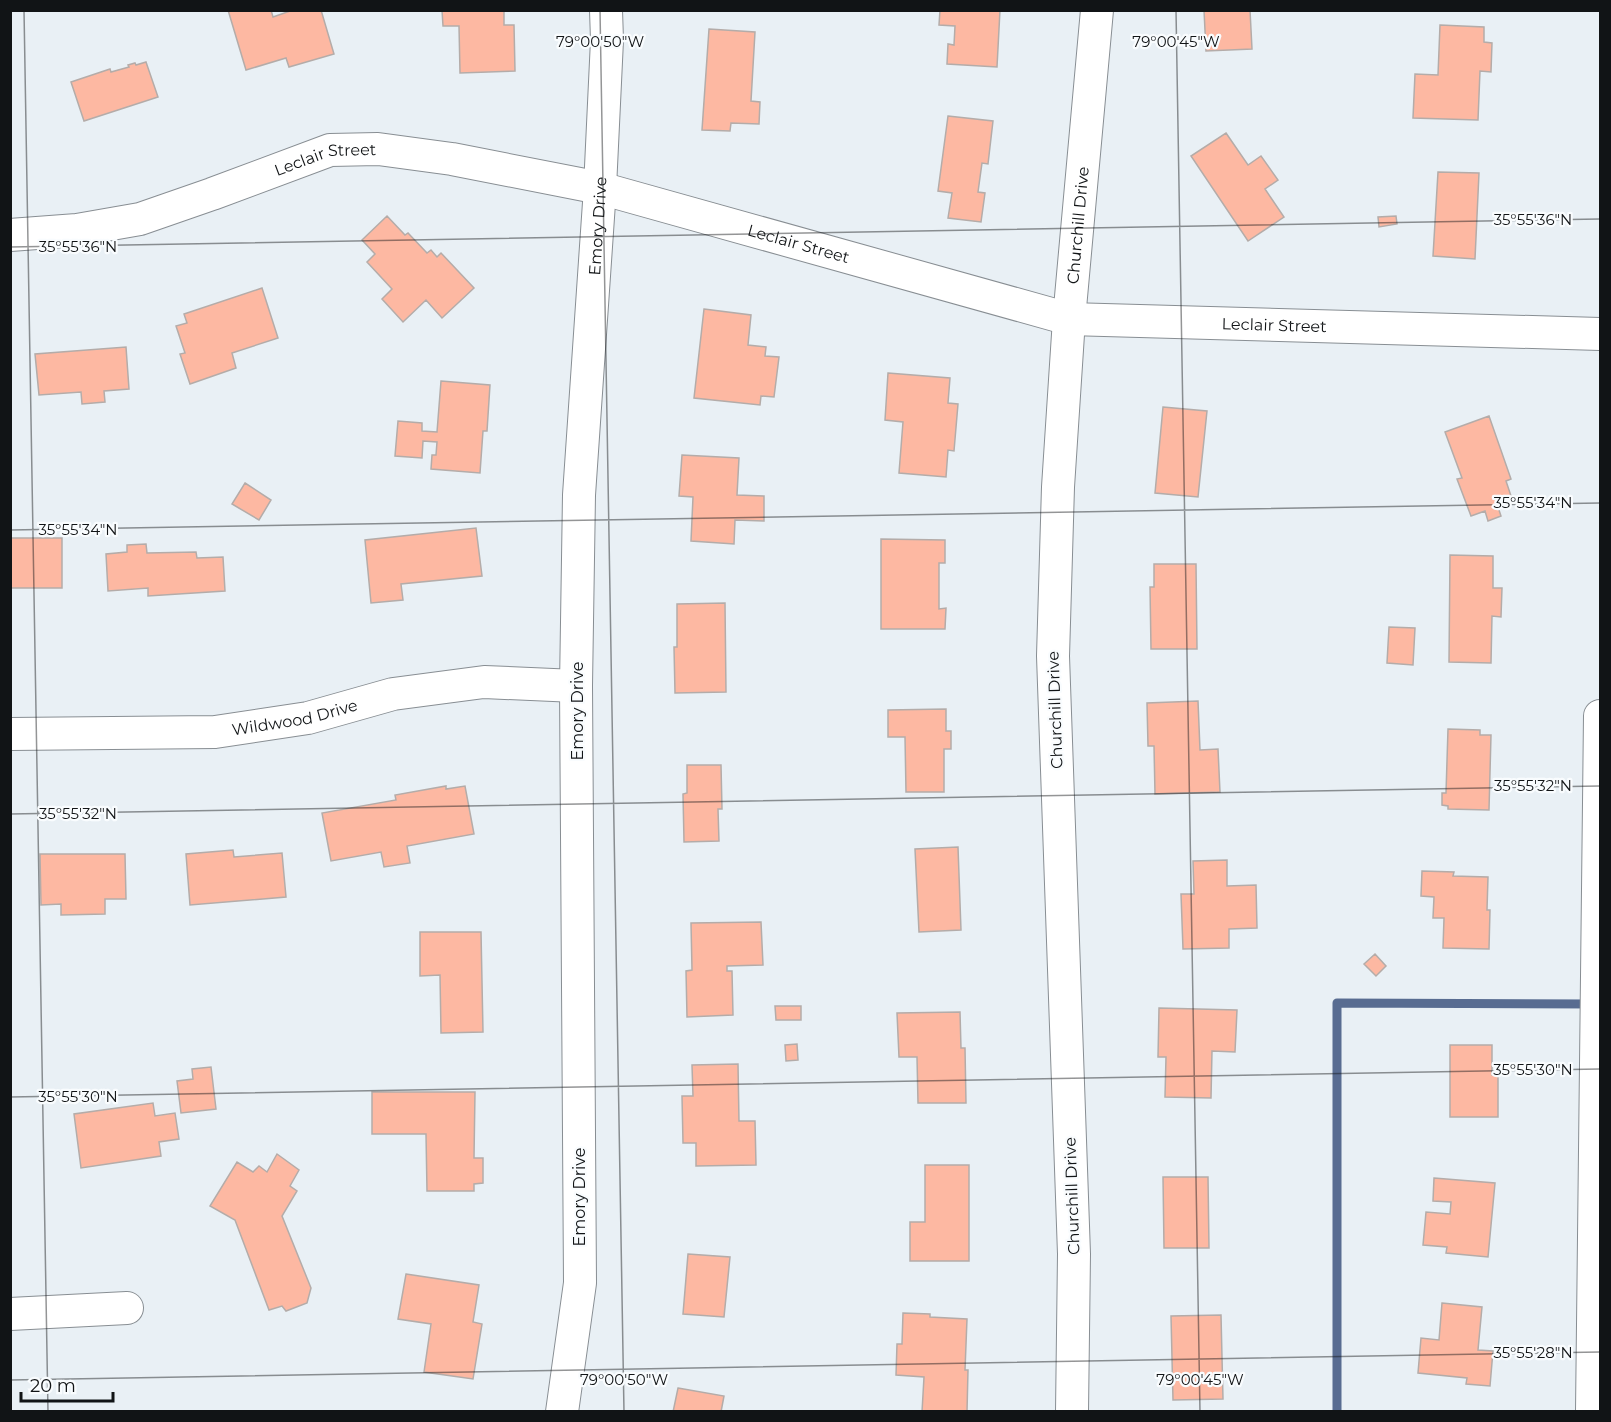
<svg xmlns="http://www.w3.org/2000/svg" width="1611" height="1422" font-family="Montserrat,sans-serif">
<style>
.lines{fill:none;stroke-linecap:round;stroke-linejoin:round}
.stream{stroke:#586c91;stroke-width:9}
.building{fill:#fdb8a2;stroke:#b4aca9;stroke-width:1.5}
.minor-casing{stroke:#888e93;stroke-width:34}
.minor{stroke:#fff;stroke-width:32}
.ticks{fill:none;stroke:#111416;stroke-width:1.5;stroke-opacity:0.45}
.labels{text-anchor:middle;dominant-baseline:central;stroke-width:4.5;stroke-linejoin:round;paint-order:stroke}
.street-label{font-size:16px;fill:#111416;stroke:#f9fcfe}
.ticks-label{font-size:15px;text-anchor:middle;fill:#111416;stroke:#f9fcfe;stroke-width:4.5;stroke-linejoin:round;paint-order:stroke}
</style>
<rect width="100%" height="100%" fill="#e9f0f5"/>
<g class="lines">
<path class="stream" d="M1337,1412V1003L1592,1004"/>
</g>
<path class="building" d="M228,10H271L273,17L293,10H321L334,54L289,67L286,58L246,70Z
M442,10H504V25H514L515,71L460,73L459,26H443Z
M940,10H1000L997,67L947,64L948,44L954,45L955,26L939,25Z
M1204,10H1250L1252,49L1206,51Z
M1440,25L1484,27V42L1492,43L1491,72L1480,71L1478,120L1413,118L1415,74L1438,75Z
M709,29L755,32L751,101L760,102L759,124L731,123L730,131L702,130Z
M146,62L158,97L84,121L71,82L110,69L111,72L129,67L128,65L135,63L136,65Z
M948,116L993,121L988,164L982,163L978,192L985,193L981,222L948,218L952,193L938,191Z
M1226,133L1248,165L1261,156L1278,180L1265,189L1284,217L1248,241L1191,156Z
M1438,172L1479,173L1475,259L1433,256Z
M387,216L405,235L408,233L427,253L431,250L437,257L441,253L474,288L442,318L426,300L403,322L382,299L392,289L367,262L375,254L362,240Z
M1396,216L1397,224L1379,227L1378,217Z
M262,288L278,338L232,353L236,368L190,384L180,354L185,353L176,326L187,323L184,314Z
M704,309L751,315L748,345L766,347L765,356L779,357L774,397L761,396L760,405L694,398Z
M126,347L129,389L104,391L105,402L82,404L81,392L39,395L35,354Z
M888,373L950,378L948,403L958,404L954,451L948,450L946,477L899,473L903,422L885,420Z
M441,381L490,385L487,431H483L480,473L431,469L432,455H436L437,442L423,441L422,458L395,456L398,421L422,423V431L437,432Z
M1163,407L1207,411L1198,497L1155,493Z
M1489,416L1511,479L1506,481L1513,502L1498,507L1501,516L1488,521L1485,511L1471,516L1457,479L1462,478L1445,432Z
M682,455L739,458L737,495L764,496V521L735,520L734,544L691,541L693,497L679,496Z
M245,483L271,500L259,520L232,504Z
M476,528L482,576L401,584L403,600L371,603L365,540Z
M10,538H62V588H10Z
M881,539L945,540V563H939V609L946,608L945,629H881Z
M146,544L147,553L196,552L197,558L223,557L225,591L148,596V588L108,591L106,554L127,552V545Z
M1450,555L1493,556V588H1502L1501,617L1492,616L1491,663L1449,662Z
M1154,564H1196L1197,649H1151L1150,587H1154Z
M725,603L726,692L675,693L674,647H677V604Z
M1389,627L1415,628L1413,665L1387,663Z
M1198,701L1200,750L1218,749L1220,792L1155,794L1154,746H1148L1147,703Z
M946,709V731H951V749H944V792H906L905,737H888V710Z
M1448,729L1480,730V735H1491L1489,810L1448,809V806L1442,805V793H1446Z
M687,765H721L722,809H718L719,841L684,842L683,794L687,793Z
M446,786V789L465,786L474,834L407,846L410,863L384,867L381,852L331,861L322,813L396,800L395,795Z
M958,847L961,930L919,932L915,849Z
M233,850L234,857L282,853L286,897L190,905L186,854Z
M40,854H125L126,899H105V914L61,915V904L41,905Z
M1227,860V886L1256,885L1257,928L1229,929V948L1183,949L1181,894H1194L1193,861Z
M1422,871L1454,872L1453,876L1488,877L1487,910H1490L1489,949L1443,948L1444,918H1433L1434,897L1421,896Z
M761,922L763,965L727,966V971H732L733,1015L687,1017L686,971L692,970L691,923Z
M420,932H481L483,1032L441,1033L440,975L420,976Z
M1375,954L1386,966L1376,976L1364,964Z
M775,1006H801V1020H776Z
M1159,1008L1237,1010L1235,1052L1212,1051L1211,1098L1165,1097L1166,1057H1158Z
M960,1012L961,1048H965L966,1103H918L917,1057H899L897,1013Z
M797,1044L798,1060L786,1061L785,1045Z
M1450,1045H1492V1075H1498V1117H1450Z
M738,1064L739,1121H755L756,1165L696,1166V1143H683L682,1096H693L692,1065Z
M211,1067L216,1109L181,1113L177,1081L193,1079L192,1069Z
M372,1092H475L474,1158H483V1183L474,1184V1191H427L426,1134H372Z
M153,1103L155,1116L175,1113L179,1139L159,1142L161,1156L81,1168L74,1114Z
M277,1154L299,1170L290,1186L297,1191L282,1216L311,1288L307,1303L286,1311L282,1306L269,1310L235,1220L210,1206L237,1162L253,1172L259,1166L267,1172Z
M925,1165H969V1261H910V1222H925Z
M1163,1177H1208L1209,1248H1164Z
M1434,1178L1495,1183L1488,1257L1446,1253L1447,1247L1423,1245L1426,1212L1450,1214L1451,1202L1433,1201Z
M688,1254L730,1257L724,1317L683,1314Z
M406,1274L479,1285L473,1322L482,1324L473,1379L424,1372L431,1324L398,1319Z
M1442,1303L1482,1307L1478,1350L1493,1351L1490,1386L1466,1384L1467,1378L1418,1373L1421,1338L1439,1340Z
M903,1313L930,1314V1317L967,1319L965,1370H968L967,1412H922L924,1377L896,1375L897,1344H902Z
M1221,1315L1223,1399L1173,1400L1171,1316Z
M678,1388L724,1396L721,1412H673Z"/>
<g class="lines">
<g class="minor-casing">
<g id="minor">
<path id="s1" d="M10,235L77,230L140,219L212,194L330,150L378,149L452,159L600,188L1069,319L1600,334"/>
<path id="s2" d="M10,734L215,732L308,718L393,694L484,682L576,686"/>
<path d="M10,1314L127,1308"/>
<path id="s3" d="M562,1412L580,1283L576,686L579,495L600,188L607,40L606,10"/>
<path id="s4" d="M1072,1412L1074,1254L1053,656L1058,487L1069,319L1097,10"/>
<path d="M1592,1412L1600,716"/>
</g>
</g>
<use href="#minor" class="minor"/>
</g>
<path class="ticks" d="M24,10L48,1412M600,10L624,1412M1176,10L1200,1412M10,247L1600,219M10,530L1600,503M10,814L1600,786M10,1097L1600,1069M10,1380L1600,1352"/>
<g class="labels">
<g class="street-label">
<text stroke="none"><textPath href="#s1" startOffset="327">Leclair Street</textPath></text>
<text stroke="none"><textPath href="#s4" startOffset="1188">Churchill Drive</textPath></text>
<text stroke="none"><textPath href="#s3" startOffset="1188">Emory Drive</textPath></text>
<text stroke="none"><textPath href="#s1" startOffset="813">Leclair Street</textPath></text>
<text stroke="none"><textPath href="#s1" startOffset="1299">Leclair Street</textPath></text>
<text transform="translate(1055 710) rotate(-92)">Churchill Drive</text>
<text transform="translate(577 711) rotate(-90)">Emory Drive</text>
<text stroke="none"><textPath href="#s2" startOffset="286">Wildwood Drive</textPath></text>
<text transform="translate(1072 1196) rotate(-92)">Churchill Drive</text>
<text transform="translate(579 1197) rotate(-90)">Emory Drive</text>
</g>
</g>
<g class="ticks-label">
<text x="600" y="47">79°00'50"W</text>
<text x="1176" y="47">79°00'45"W</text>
<text x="1533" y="225">35°55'36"N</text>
<text x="78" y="252">35°55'36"N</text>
<text x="1533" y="508">35°55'34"N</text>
<text x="78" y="535">35°55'34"N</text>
<text x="1533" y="791">35°55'32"N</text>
<text x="78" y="819">35°55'32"N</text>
<text x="1533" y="1075">35°55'30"N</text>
<text x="78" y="1102">35°55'30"N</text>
<text x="1533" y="1358">35°55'28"N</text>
<text x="624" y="1385">79°00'50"W</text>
<text x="1200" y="1385">79°00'45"W</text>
</g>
<rect width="1611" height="1422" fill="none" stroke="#111416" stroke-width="24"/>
<path d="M21 1392v9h92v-9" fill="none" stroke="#111416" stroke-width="3"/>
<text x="30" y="1392" font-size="18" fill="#111416" stroke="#f9fcfe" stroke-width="4.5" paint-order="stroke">20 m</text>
</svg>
